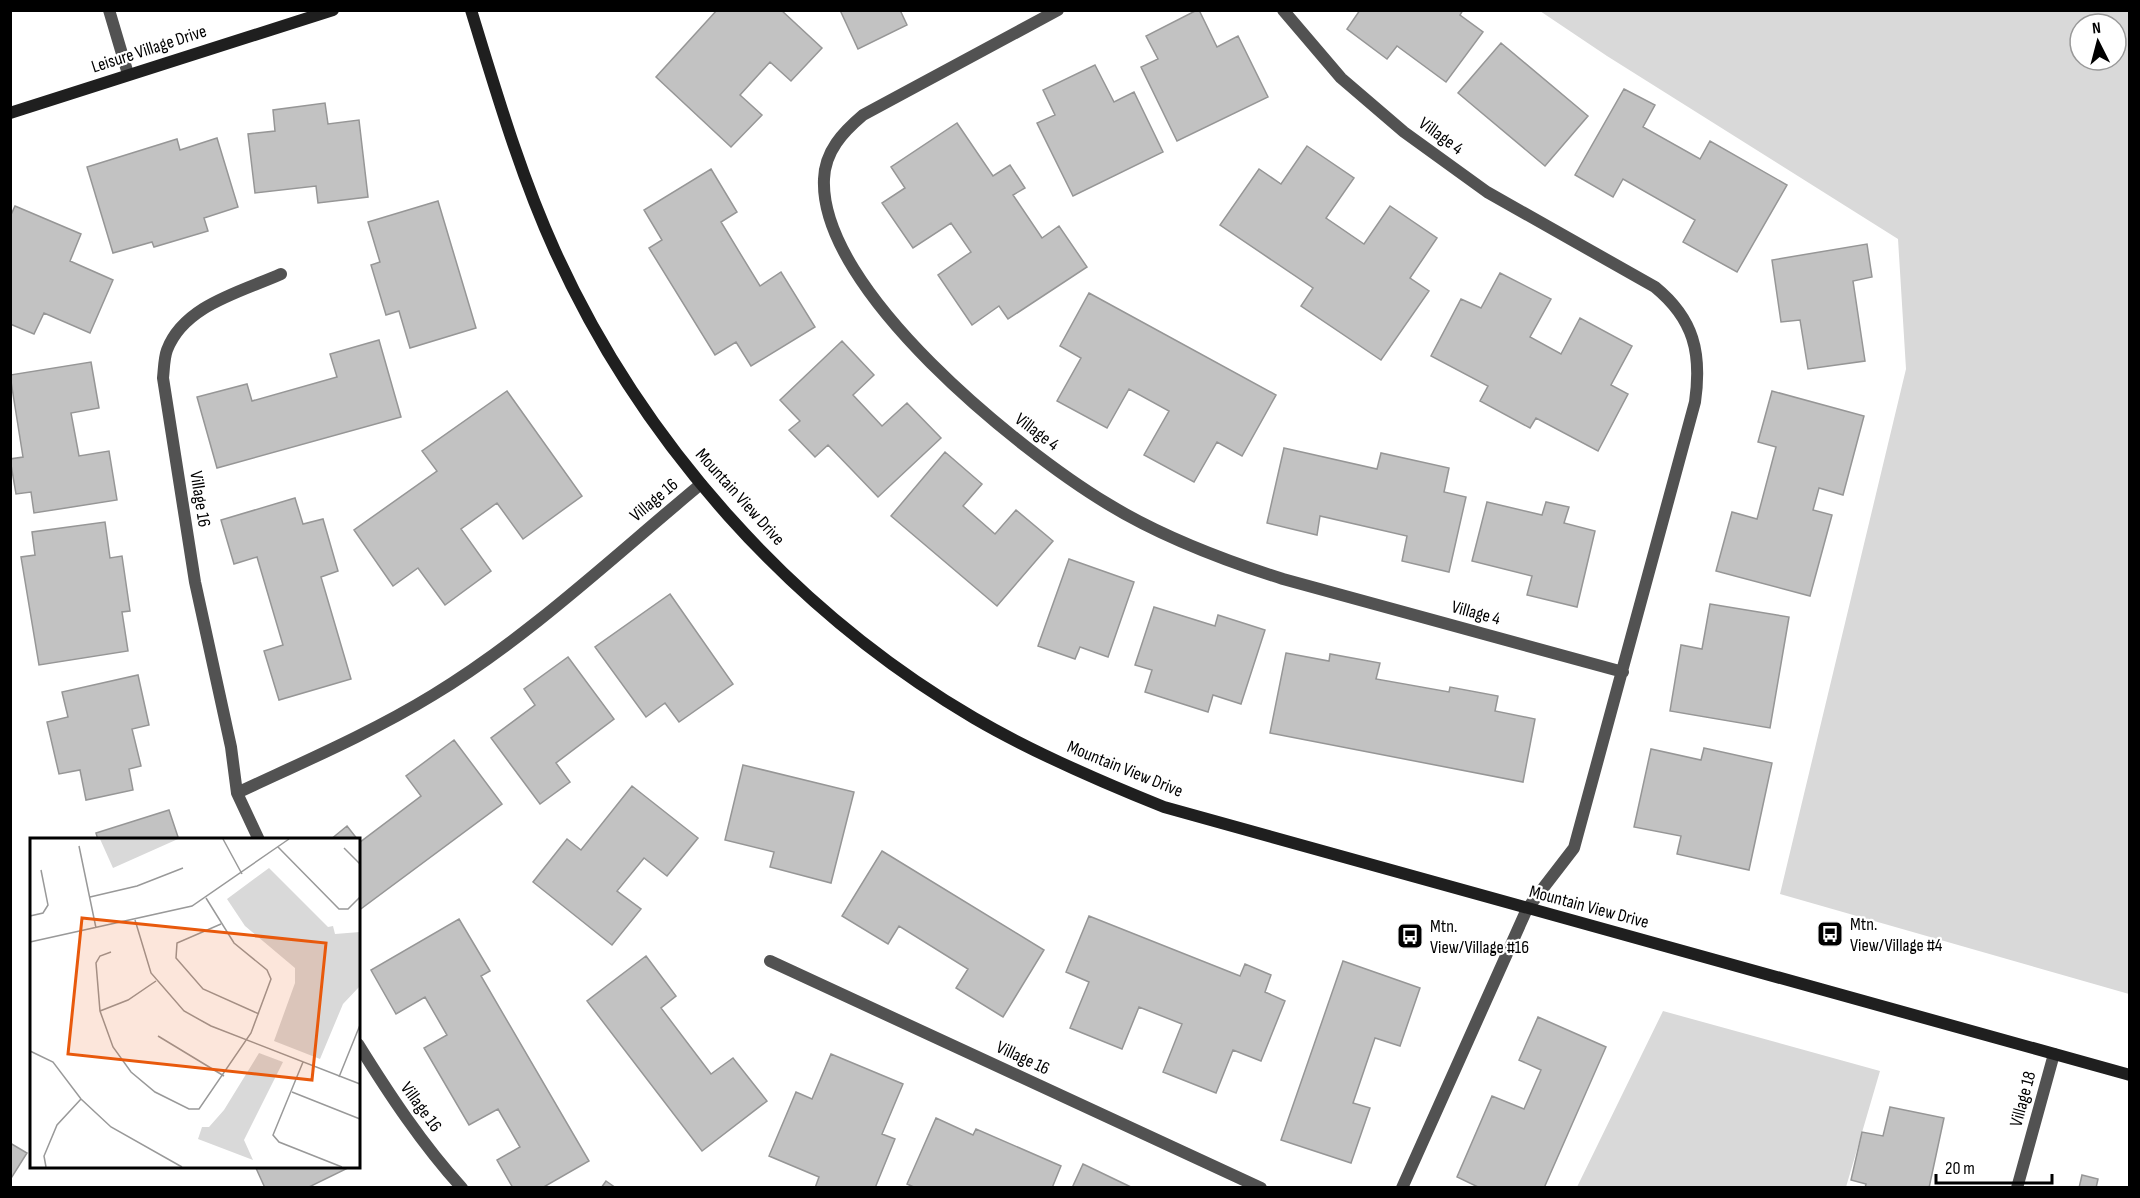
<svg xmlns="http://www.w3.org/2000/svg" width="2140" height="1198" font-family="'Sofia Sans Condensed',sans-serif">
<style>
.green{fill:#d9d9d9;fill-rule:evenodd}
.building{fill:#c2c2c2;stroke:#969696;stroke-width:1.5}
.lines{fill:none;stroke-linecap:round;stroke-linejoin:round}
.street{stroke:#525252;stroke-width:12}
.secondary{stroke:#1f1f1f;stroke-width:12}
.labels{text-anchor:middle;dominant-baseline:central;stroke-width:4.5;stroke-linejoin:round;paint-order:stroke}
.street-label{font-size:18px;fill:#000;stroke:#fff}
.poi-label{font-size:18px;fill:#000;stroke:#fff;text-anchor:start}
.inset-road{fill:none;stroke:#999;stroke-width:1.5}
.view{fill:#e8590c;fill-opacity:0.15;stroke:#e8590c;stroke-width:3}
.inset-edge{fill:none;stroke:#000;stroke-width:3}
</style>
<rect width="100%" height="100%" fill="#fff"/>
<path class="green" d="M1540,11H2129V994L1780,894L1906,369L1898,239L1607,56ZM2080,24H2116V60H2080Z
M1663,1011L1880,1071L1846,1187H1577Z"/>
<path class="building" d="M717,10H781L822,48L791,81L770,62L740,95L762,115L731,147L656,77Z
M840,10H900L907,25L858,49Z
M1197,10H1199L1217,47L1238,36L1268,97L1177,141L1141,67L1158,59L1146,36Z
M1360,10H1463L1460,15L1483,32L1446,82L1397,46L1387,59L1347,29Z
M1501,43L1588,116L1545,166L1458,93Z
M1095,65L1114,102L1134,92L1163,152L1073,196L1037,123L1055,115L1043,90Z
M1624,89L1655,105L1643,127L1700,159L1710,141L1787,185L1737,272L1683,242L1695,220L1623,179L1613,197L1575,175Z
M325,103L328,124L359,120L368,197L318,203L316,186L255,193L248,134L275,131L273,110Z
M957,123L993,176L1010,165L1025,188L1013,195L1042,238L1059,226L1087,267L1008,319L999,306L972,325L938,275L971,252L951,223L913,248L882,203L905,188L891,167Z
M217,138L238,207L204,218L208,231L154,247L152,242L113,253L87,167L177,139L180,150Z
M1307,146L1354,178L1326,218L1364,244L1390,206L1437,238L1410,278L1429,291L1381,360L1301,306L1313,288L1220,225L1259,169L1281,184Z
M711,169L737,212L721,222L760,286L781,272L815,327L751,366L736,342L715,355L649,248L662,240L644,210Z
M438,201L476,328L410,348L399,311L386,315L371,265L380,262L368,222Z
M15,206L81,234L70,261L113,280L90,333L44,313L34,334L10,324V217Z
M1867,244L1872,277L1853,281L1865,361L1808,369L1800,320L1781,322L1772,260Z
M1500,273L1551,299L1530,337L1561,354L1580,318L1632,346L1611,385L1628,394L1598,451L1536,418L1530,428L1480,401L1488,386L1431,356L1461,299L1481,308Z
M1089,293L1276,395L1242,456L1217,442L1194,482L1144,455L1169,411L1129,389L1107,428L1057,401L1081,358L1060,346Z
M379,340L401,417L217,468L197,397L247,384L252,401L337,377L330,354Z
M842,341L874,375L853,395L882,426L907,403L941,438L878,497L828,445L815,457L789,430L800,421L780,400Z
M91,362L99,408L71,413L79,456L109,451L117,500L34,513L31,492L16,494L10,459L23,457L10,375Z
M507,391L582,496L523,539L497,503L461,529L491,571L445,605L418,568L393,586L354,530L437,471L422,451Z
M1772,391L1864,416L1843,495L1819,488L1813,510L1832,515L1810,596L1716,571L1732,512L1757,519L1776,447L1758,442Z
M1284,448L1377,469L1381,453L1449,468L1444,492L1466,497L1449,572L1402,561L1407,536L1320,516L1317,535L1267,523Z
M945,452L982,484L963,506L995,534L1016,510L1053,541L997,606L891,516Z
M295,498L303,524L323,519L338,571L321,577L351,679L279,700L264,651L283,645L257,557L234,564L221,520Z
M1487,502L1542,515L1546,502L1569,507L1564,523L1595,531L1577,607L1527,595L1532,576L1472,561Z
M105,522L110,558L122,556L130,611L122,612L128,651L39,665L21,557L35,555L32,532Z
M1069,559L1134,582L1108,657L1080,647L1075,659L1038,646Z
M670,594L733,684L679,722L665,703L646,717L595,647Z
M1710,604L1789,617L1770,728L1670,711L1681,645L1702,649Z
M1154,607L1215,626L1218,615L1265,630L1241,704L1213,695L1208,712L1145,692L1152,670L1135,665Z
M1286,653L1329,661L1330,654L1380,663L1376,679L1449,692L1450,687L1498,696L1495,711L1535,719L1523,782L1270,733Z
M568,657L614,719L556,763L570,782L540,804L491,738L535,705L524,689Z
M138,675L149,725L132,729L141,766L129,769L133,790L86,800L80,770L59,774L47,722L68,717L62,692Z
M454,740L502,804L358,911V841L360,842L421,796L406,776Z
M1704,748L1772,763L1749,870L1677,854L1681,836L1634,827L1651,749L1701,760Z
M743,765L854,792L831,883L770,867L774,852L725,840Z
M632,786L698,838L667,876L644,858L617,891L641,909L612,945L533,882L567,839L581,850Z
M169,810L179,840H98L96,833Z
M347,826L358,840H330Z
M882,851L1044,950L1003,1017L956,988L968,969L899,926L888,944L842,916Z
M1089,916L1240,976L1245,964L1271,975L1265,992L1285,1001L1261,1061L1233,1050L1216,1093L1163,1072L1182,1024L1139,1007L1122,1049L1070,1028L1089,982L1066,972Z
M459,919L490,971L481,976L589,1161L542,1188H513L497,1160L520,1147L498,1109L469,1125L424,1048L447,1035L425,997L396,1014L371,970Z
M646,956L676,996L661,1008L711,1074L733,1058L767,1101L702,1151L587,1001Z
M1343,961L1420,988L1400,1046L1375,1038L1353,1103L1370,1108L1351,1163L1281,1140Z
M1538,1017L1606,1047L1544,1188H1480L1457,1177L1492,1096L1524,1109L1541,1070L1519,1060Z
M831,1054L903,1084L882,1134L895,1139L875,1188H815L819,1177L769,1156L796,1092L812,1099Z
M1890,1107L1944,1118L1929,1188H1865L1866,1184L1851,1180L1862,1132L1883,1136Z
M936,1118L973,1135L976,1129L1061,1166L1052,1188H916L907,1184Z
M10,1143L27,1153L10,1180Z
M1083,1164L1133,1188H1072Z
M255,1166H347L348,1168L307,1188H265Z
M2082,1175L2098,1179L2096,1188H2079Z
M606,1181L616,1188H601Z"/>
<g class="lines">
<path class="street" d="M109,10L128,74
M1058,10L863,115C843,132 825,151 824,179C819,290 1020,451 1108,504C1162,537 1223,560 1283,579L1623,672
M1283,10L1341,78L1404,132L1487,192L1655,287C1694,319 1702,353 1695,402L1574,848L1527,909L1402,1188
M237,793C303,762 371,733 433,695C530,636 614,556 701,484
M259,840L237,793L231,747L195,582L163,378C164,369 164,358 167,350C184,305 241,292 281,274
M770,961L1261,1188
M358,1044C389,1094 422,1144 462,1188
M2017,1188L2054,1054"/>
<path class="secondary" d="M471,10C496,91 520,174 555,251C642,443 792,611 974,718C1034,753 1099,781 1164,807L2130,1075
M10,113L333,10"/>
</g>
<defs>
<g id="bus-square" transform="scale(1.35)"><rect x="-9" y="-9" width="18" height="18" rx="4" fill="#000" stroke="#fff"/><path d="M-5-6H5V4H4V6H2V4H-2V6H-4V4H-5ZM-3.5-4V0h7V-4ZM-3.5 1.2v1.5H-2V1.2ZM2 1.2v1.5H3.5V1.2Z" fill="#fff"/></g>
</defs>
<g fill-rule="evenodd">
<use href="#bus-square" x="1830" y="934"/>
<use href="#bus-square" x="1410" y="936"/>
</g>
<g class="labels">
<g class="street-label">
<text transform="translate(149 49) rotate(-18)">Leisure Village Drive</text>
<text transform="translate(1441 136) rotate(36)">Village 4</text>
<text transform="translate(1037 432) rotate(37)">Village 4</text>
<text transform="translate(740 497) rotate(48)">Mountain View Drive</text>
<text transform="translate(200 499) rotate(81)">Village 16</text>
<text transform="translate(654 500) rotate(-40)">Village 16</text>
<text transform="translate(1476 613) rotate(15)">Village 4</text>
<text transform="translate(1125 769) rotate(22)">Mountain View Drive</text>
<text transform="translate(1589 907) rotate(15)">Mountain View Drive</text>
<text transform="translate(1023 1058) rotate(25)">Village 16</text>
<text transform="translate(2023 1099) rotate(-75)">Village 18</text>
<text transform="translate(421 1107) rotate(54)">Village 16</text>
</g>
<g class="poi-label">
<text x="1850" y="924">Mtn.<tspan x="1850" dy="21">View/Village #4</tspan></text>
<text x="1430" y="926">Mtn.<tspan x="1430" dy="21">View/Village #16</tspan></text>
</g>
</g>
<g transform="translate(30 838)">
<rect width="330" height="330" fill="#fff"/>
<path d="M70,1H148L83,30ZM239,30L298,89L303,88L305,96L330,94V148L313,166L290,221L244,203L265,145V130L215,88L197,61ZM229,215L253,224L214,302L223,322L168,301L172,289H179L194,272Z" fill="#d9d9d9"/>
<path class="inset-road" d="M193,1L212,36M49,8L66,90M248,9L309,71H318L330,59M314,10L330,26M60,59L107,48L153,30M0,78L13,75L18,67L11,32M105,82L121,135L154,173L181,188L330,246M191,86L147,105L146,120L173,151L229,176M0,104L162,68L259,1M81,114L70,118L66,125L70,173L83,209L101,234L125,254L159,271H169L221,195L241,141L237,132L204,105L176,60M70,173L98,162L126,143M128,198L194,238M0,213L23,224L51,261L81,289L152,329M273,224L243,297L249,304L312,329M309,239L330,187M262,254L330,281M16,329L14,318L27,287L51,261"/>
<path class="view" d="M52,80L296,105L282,242L38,216Z"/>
<rect width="330" height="330" class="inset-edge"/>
</g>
<rect width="2140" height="1198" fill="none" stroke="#000000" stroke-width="24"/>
<g transform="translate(2098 42) rotate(354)"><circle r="28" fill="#ffffff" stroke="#999999" stroke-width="1.5"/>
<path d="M0-4.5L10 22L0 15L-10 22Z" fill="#000000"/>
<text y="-9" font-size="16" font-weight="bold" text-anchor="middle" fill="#000000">N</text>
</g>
<path d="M1936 1174v9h116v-9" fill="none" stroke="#000000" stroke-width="3"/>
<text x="1945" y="1174" font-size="18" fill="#000000" stroke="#ffffff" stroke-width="4.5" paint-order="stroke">20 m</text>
</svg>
